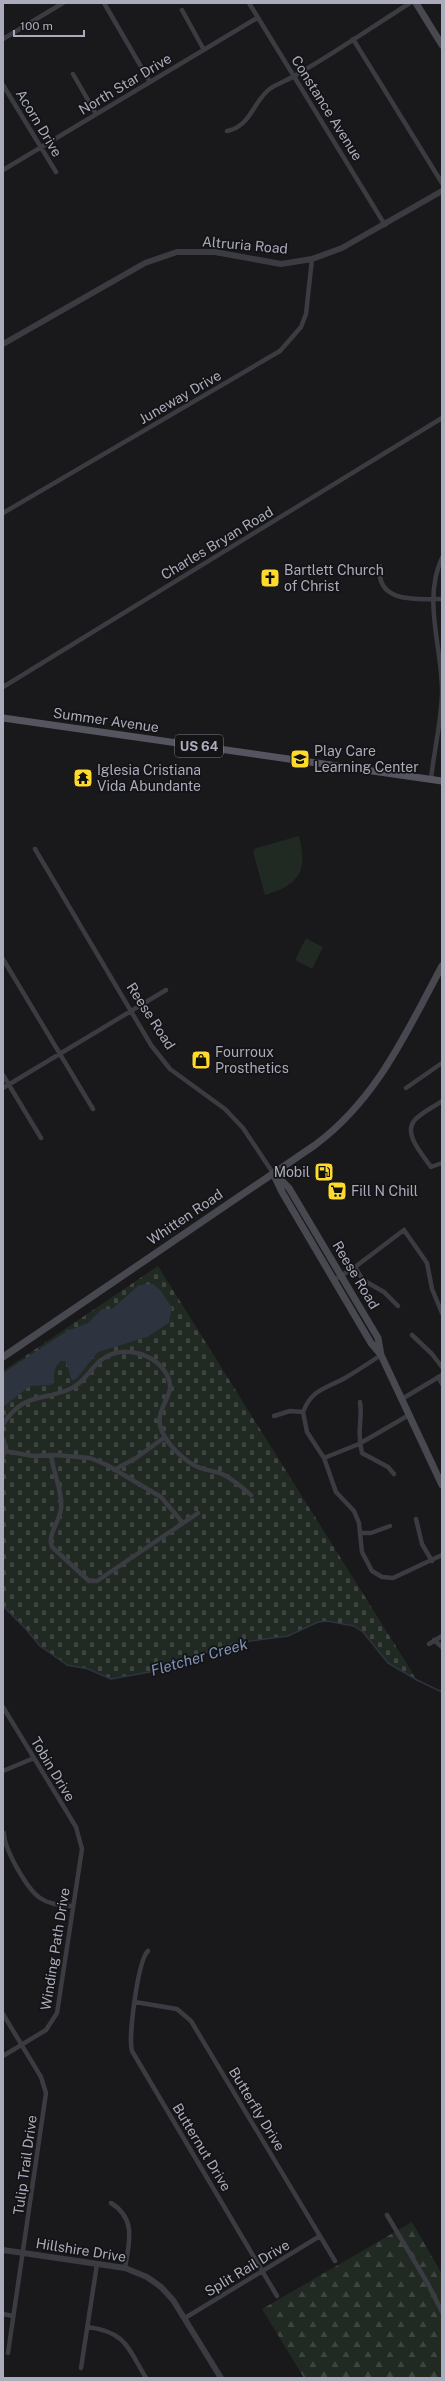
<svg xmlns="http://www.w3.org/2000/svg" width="445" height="2381" font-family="'Public Sans',sans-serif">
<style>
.forest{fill:url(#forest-firs)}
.cemetery{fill:url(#cemetery-stones)}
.garden{fill:#202922}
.water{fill:#2d3440}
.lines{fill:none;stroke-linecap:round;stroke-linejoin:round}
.stream{stroke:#2d3440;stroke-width:1.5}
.minor{stroke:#3b3b42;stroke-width:4.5}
.tertiary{stroke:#3b3b42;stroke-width:6}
.secondary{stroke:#474850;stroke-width:7}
.primary{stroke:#55555f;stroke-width:7}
.labels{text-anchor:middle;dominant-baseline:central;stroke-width:3.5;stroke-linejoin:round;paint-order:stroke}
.shield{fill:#141316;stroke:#7d7e8a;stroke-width:1}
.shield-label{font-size:13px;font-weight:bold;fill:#aaacbb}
.street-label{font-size:14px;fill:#aaacbb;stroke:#141316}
.poi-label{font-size:14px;fill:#aaacbb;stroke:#141316;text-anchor:start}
.water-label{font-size:15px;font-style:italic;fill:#7f94b8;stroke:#141316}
</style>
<defs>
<pattern id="forest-firs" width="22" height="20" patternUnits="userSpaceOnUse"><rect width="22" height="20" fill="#202922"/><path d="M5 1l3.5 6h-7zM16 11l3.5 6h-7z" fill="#3e4540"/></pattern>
<pattern id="cemetery-stones" width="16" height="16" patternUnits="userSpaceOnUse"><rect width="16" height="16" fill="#202922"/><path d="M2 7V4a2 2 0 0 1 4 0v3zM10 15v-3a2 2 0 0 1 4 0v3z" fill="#3e4540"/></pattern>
</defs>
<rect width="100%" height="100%" fill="#19181b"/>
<path class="forest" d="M412,2222L442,2274V2378H304L262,2309Z"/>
<path class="cemetery" d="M158,1266L417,1680L388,1663L363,1632L355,1626L327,1621L318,1622L288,1636L235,1643L209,1651L172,1668L111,1679L88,1669L67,1665L40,1646L25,1628L3,1606V1371Z"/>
<path class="garden" d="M299,836C308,871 300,885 265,895L253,852L256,848Z
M306,938L323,947L312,969L295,960Z"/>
<path class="water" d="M153,1284L161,1291L172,1308L169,1323L147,1337L98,1352L77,1378L72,1381C69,1374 69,1368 65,1361H61C54,1367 54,1373 54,1381L51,1385L30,1386L3,1407V1373L67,1331L88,1323L102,1309H112L139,1285Z"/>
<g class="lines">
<path class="stream" d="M3,1606L25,1628L40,1646L67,1665L88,1669L111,1679L172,1668L209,1651L235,1643L288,1636L318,1622L327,1621L354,1626L363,1632L388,1663L417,1680L442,1692"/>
<path class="minor" d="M104,3L150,82
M249,3L385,225
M182,10L204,50
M3,39L63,3
M353,39L442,183
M73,74L96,114
M3,85L56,172
M227,131C252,126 253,100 271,88C279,83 288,80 296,75C335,53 372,27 410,3
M3,170L257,18
M3,513L280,351L301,327L306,314L312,259
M380,566C375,604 418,599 442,599
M3,687L442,418
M431,779C434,751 441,723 442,694C443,650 422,600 442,558
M35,849L151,1045L170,1069L225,1109L243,1128L273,1173
M3,959L93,1109
M3,1075L41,1138
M3,1088L166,990
M406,1088L442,1063
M442,1101C434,1107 420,1113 414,1121C403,1135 424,1156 431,1167L442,1163
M355,1267L363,1280L384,1292L398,1306
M334,1280L355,1267L404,1230L427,1263L432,1289L442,1313
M412,1335L432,1354L442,1367
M438,1377L442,1384
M402,1399L442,1375
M360,1402C363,1421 356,1431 362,1453L388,1467L394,1474
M303,1412L307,1432L324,1458L336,1492L354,1511L359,1523L362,1552L372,1571L382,1577L393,1578L442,1555
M303,1412C312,1389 325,1389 345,1378C357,1371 369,1363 381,1355
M274,1416L290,1411L303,1412
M3,1424C26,1391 40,1402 70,1389C84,1383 90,1369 101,1360C122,1344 155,1353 167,1375C180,1397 147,1410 165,1437C172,1449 186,1462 198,1467C207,1471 216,1471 224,1475C234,1480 243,1488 251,1495
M3,1439L6,1447L3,1456
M5,1451L33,1456L55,1455L90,1458L107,1465L161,1497L183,1523
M51,1455C53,1472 63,1492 61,1509C59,1523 47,1535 52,1547L89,1581H97L198,1513
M324,1458L359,1444L409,1415
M114,1470L136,1458L165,1437
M416,1519L422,1544L432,1561
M360,1533H371L390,1526
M434,1640L442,1647
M429,1644L442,1636
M3,1707L76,1827L82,1849L57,2013L46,2030L3,2056
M3,1771L34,1758
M4,1833C4,1849 27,1889 40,1898C50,1905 62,1905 73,1906
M148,1951C138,1960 128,2037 132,2051L277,2296
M135,2002L177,2009L191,2021L335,2261
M3,2014L41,2077L46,2093L8,2353
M111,2203C137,2219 129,2243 125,2268
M387,2215L428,2284L442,2312
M3,2314L13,2316
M185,2318L320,2236
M88,2327C126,2332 128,2348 146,2378
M81,2368L97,2264"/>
<path class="tertiary" d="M3,344L145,263L177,252H215L281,264L312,259L342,248L442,191
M3,2250L125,2268L147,2277L161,2287L173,2300L221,2378"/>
<path class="secondary" d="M416,3L442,45
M273,1173L282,1192L371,1343L381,1355L442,1485
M276,1175L289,1188L378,1338L381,1355
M3,1357L315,1145C377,1099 406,1033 442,966"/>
<path class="primary" d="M3,718L442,781"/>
</g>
<defs>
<g id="church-square" transform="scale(1)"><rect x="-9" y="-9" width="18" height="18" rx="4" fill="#feda2d" stroke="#141316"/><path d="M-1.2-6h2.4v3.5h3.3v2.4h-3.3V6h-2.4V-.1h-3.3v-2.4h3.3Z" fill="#111"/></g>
<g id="school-square" transform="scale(1)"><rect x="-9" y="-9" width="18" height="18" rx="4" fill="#feda2d" stroke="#141316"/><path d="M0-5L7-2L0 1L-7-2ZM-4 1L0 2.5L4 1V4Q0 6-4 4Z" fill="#111"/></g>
<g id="temple-square" transform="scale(1)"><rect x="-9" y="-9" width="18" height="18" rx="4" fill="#feda2d" stroke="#141316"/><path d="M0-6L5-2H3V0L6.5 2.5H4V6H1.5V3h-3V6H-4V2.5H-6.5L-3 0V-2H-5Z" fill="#111"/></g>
<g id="shop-square" transform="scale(1)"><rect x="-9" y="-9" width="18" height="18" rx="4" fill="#feda2d" stroke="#141316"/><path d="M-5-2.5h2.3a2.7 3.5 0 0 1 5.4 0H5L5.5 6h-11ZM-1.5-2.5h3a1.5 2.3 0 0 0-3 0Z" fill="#111"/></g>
<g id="fuel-square" transform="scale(1)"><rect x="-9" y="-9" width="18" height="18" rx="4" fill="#feda2d" stroke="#141316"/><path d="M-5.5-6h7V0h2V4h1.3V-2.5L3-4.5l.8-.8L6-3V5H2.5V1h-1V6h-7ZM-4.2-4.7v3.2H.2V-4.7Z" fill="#111"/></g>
<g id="supermarket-square" transform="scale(1)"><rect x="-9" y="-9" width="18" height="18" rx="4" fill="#feda2d" stroke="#141316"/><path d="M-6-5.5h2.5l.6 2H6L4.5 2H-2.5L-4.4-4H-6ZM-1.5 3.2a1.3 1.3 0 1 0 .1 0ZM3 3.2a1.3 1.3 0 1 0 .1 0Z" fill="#111"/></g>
</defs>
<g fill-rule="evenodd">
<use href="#church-square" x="270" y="578"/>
<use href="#school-square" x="300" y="759"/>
<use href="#temple-square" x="83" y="778"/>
<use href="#shop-square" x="201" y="1060"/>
<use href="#fuel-square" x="324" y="1172"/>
<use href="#supermarket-square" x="337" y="1191"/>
</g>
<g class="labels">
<rect class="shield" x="175" y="735" width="48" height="22" rx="3"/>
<g class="shield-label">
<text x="199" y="746">US 64</text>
</g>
<g class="street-label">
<text transform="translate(125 84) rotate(-31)">North Star Drive</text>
<text transform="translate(327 108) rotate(58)">Constance Avenue</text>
<text transform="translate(39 123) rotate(59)">Acorn Drive</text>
<text transform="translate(245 245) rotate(5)">Altruria Road</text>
<text transform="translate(180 397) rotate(-30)">Juneway Drive</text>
<text transform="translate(217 543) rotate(-31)">Charles Bryan Road</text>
<text transform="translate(106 720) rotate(8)">Summer Avenue</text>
<text transform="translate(151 1016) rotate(57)">Reese Road</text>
<text transform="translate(185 1217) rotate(-34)">Whitten Road</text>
<text transform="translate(356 1275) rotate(59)">Reese Road</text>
<text transform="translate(53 1769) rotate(59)">Tobin Drive</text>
<text transform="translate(55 1949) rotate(-81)">Winding Path Drive</text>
<text transform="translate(257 2109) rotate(59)">Butterfly Drive</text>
<text transform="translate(202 2147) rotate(59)">Butternut Drive</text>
<text transform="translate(25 2165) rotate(-82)">Tulip Trail Drive</text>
<text transform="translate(81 2250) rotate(9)">Hillshire Drive</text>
<text transform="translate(247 2268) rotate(-31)">Split Rail Drive</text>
</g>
<g class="poi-label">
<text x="284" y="570">Bartlett Church<tspan x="284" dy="16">of Christ</tspan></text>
<text x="314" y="751">Play Care<tspan x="314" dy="16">Learning Center</tspan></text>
<text x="97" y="770">Iglesia Cristiana<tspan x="97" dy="16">Vida Abundante</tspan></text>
<text x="215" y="1052">Fourroux<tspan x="215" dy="16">Prosthetics</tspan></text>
<text x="310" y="1172" text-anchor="end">Mobil</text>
<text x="351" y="1191">Fill N Chill</text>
</g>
<g class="water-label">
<text transform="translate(199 1657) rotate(-16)">Fletcher Creek</text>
</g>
</g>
<rect width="445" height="2381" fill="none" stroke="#aaacbb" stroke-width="8"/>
<path d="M14 30v6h70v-6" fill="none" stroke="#aaacbb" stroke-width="2"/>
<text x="20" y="30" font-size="12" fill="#aaacbb" stroke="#141316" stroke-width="3" paint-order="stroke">100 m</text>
</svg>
